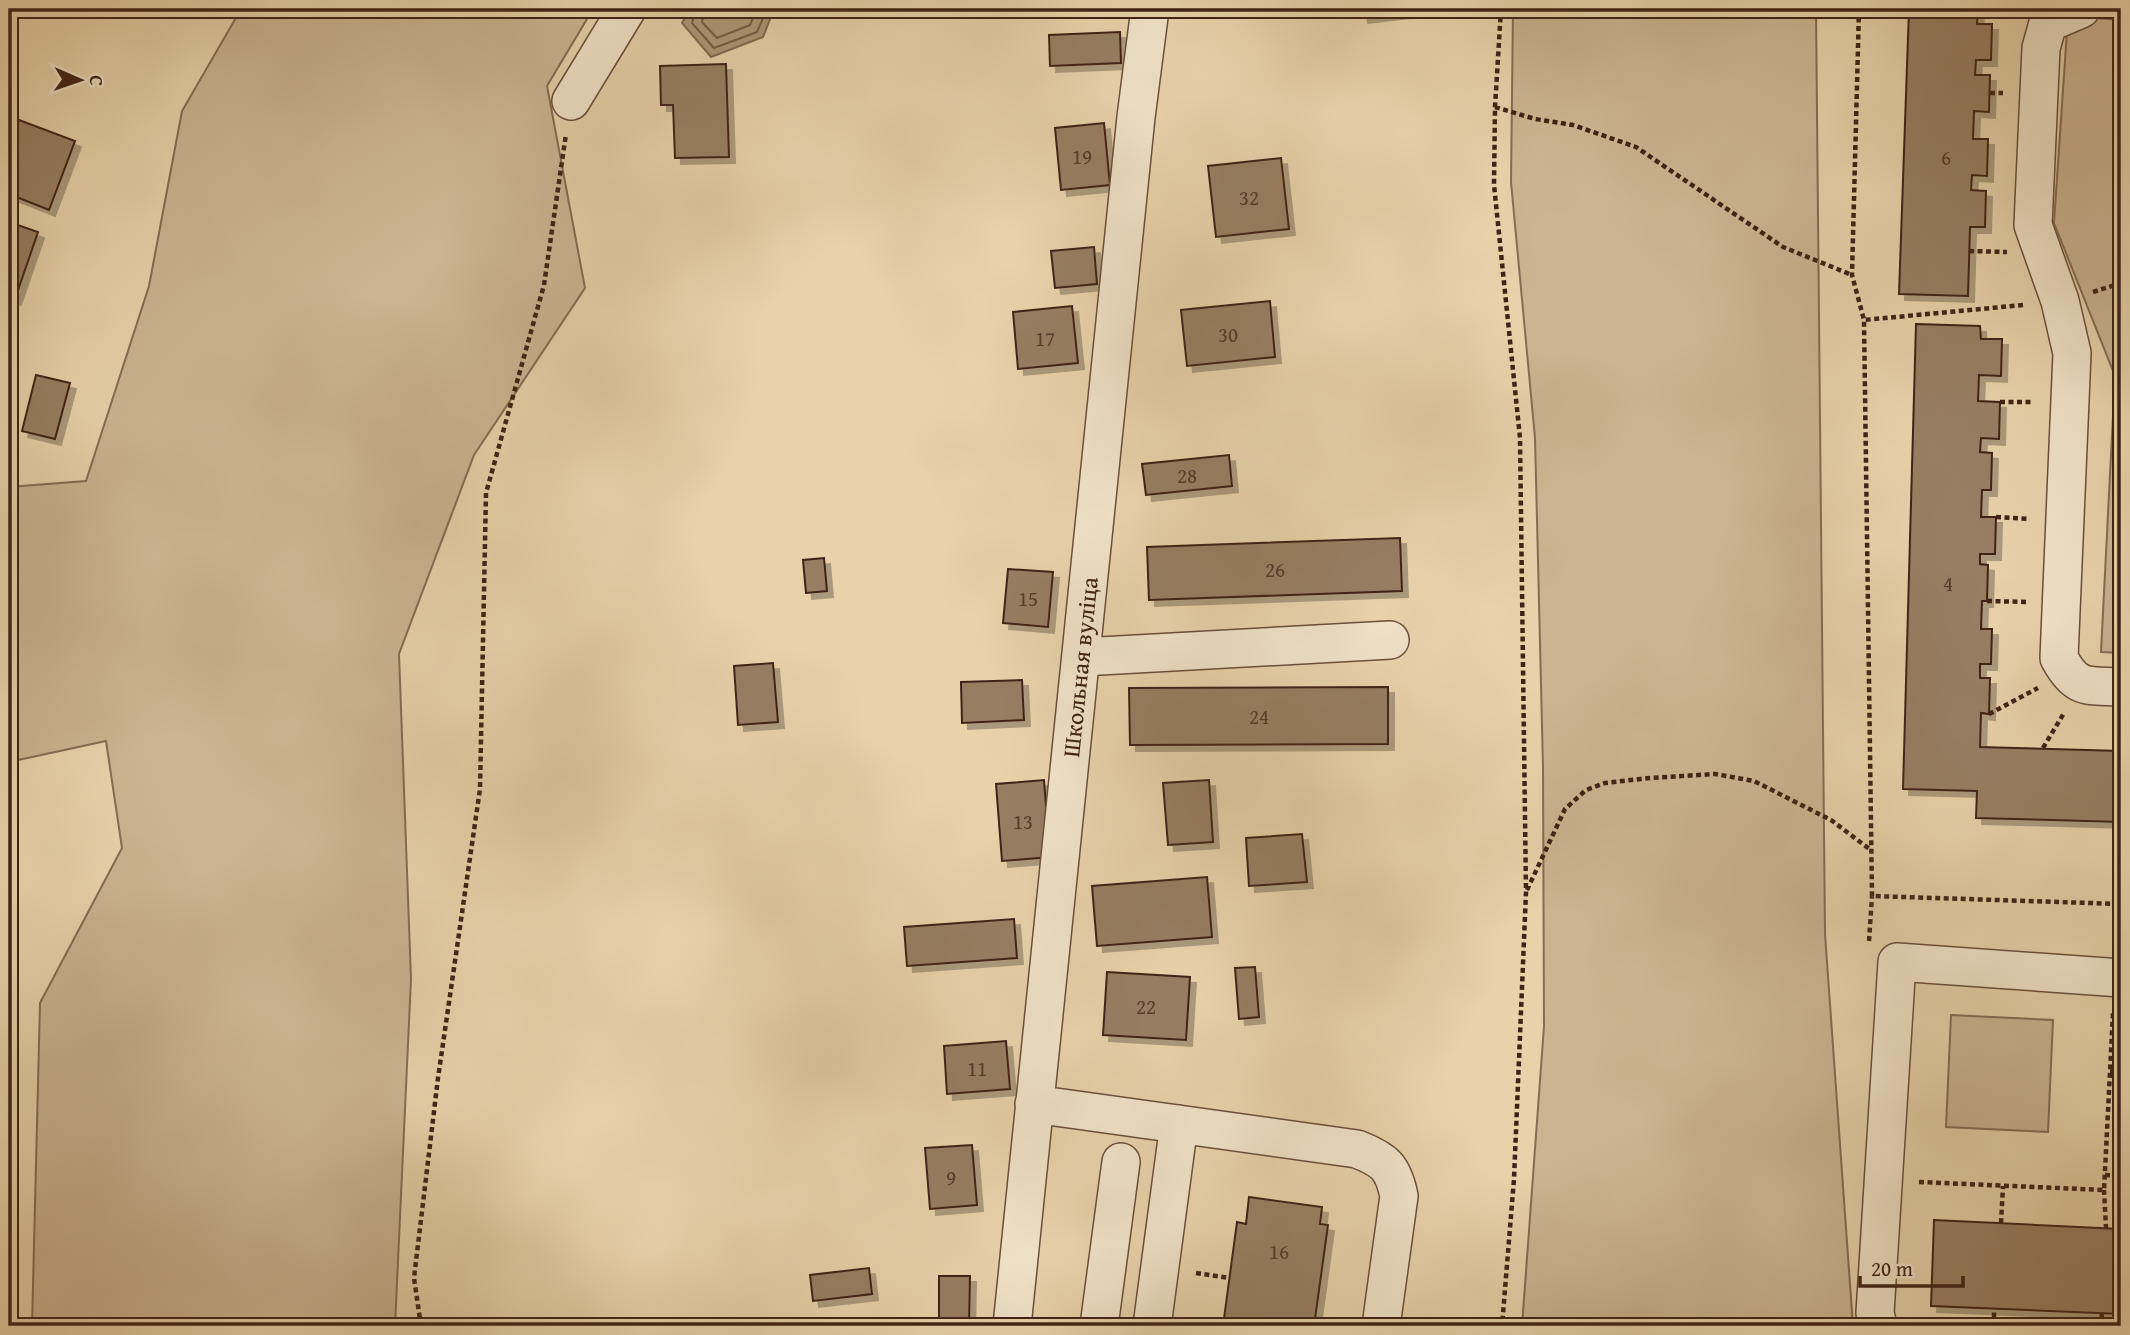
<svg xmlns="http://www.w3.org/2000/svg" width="2130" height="1335" font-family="'Gentium Book Plus',serif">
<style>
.green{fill:#cbb491;stroke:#866c54;stroke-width:2}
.water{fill:#af9678;stroke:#836851;stroke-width:2}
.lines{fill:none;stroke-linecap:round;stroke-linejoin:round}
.shore{stroke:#785c47;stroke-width:2}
.building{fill:#977e63;stroke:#402316;stroke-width:2;filter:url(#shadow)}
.minor-casing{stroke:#6a4f3b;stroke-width:40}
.path{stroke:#402316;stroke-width:4.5;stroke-dasharray:5 3.5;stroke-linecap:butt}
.minor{stroke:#f0e2c8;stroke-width:37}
.labels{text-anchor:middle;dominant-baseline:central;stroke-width:5;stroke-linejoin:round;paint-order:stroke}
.number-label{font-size:21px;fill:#563a29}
.street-label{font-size:24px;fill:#402316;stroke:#f0e2c8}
</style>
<defs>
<filter id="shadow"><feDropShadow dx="6" dy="6" stdDeviation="0" flood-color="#0004"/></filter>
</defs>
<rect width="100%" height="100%" fill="#e8d2aa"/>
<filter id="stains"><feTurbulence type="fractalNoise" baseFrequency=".00286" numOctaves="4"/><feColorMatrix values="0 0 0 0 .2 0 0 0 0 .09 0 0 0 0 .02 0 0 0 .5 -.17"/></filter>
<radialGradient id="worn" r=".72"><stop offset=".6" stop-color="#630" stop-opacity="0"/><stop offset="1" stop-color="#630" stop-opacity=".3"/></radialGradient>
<path class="green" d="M241,9H593L547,86L585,288L474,455L399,654L411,979L395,1326H32L40,1003L122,848L106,741L9,762V487L86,481L149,286L182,111Z
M1513,9H1816L1825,934L1853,1326H1522L1544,1026L1543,767L1535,438L1511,182Z
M2068,16L2121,20V653L2101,652L2115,376L2054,223Z
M1951,1015L2053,1020L2048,1132L1946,1127Z"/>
<path class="water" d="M690,9H774L763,37L711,57L682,23Z"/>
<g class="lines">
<path class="shore" d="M696,9L692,23L714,48L757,32L767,9
M705,9L702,22L717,38L750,25L757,9"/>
</g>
<path class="building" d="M1048,9H1107L1106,12Z
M1361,9H1404V12L1362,17Z
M1909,9H1978L1977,24H1992L1991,60H1976L1975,75H1990L1989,112L1974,111L1973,139H1988L1987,176L1972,175L1971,190L1986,191L1985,227H1970L1968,296L1899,294Z
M1120,32L1121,63L1050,66L1049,35Z
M726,64L729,157L675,158L673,105H661L660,66Z
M19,120L75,141L49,210L9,194V148Z
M1104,123L1110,185L1061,190L1055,128Z
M1281,158L1289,229L1216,237L1208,166Z
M9,222L38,232L15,299L9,297Z
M1094,247L1097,284L1055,288L1051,251Z
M1270,301L1275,357L1187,366L1181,310Z
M1072,306L1078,363L1018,369L1013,312Z
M1916,324L1980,326L1981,339H2002L2001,376L1979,375L1978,401L2000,402L1999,439L1981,438L1980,452L1992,453L1991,490H1982L1981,517H1996L1995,554H1980V564L1988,565L1987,601H1982L1981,629H1992L1991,664H1980V678H1990L1989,714L1981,713L1980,747L2121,751V822L1976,818L1977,791L1903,789Z
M36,375L70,383L55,439L22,431Z
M1229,455L1232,486L1146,495L1142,464Z
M1400,538L1402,591L1149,600L1147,547Z
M824,558L827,591L806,593L803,560Z
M1008,569L1053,572L1048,627L1003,623Z
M773,663L778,722L738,725L734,666Z
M1022,680L1024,720L962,723L961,682Z
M1388,687V744L1130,745L1129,688Z
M1044,780L1050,857L1002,861L996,784Z
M1209,780L1213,842L1168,845L1163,783Z
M1302,834L1307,882L1249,886L1246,838Z
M1207,877L1212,937L1097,946L1092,886Z
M1014,919L1017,958L907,966L904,927Z
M1255,967L1259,1017L1239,1019L1235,968Z
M1107,972L1190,977L1186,1040L1103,1035Z
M1006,1041L1010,1089L947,1094L944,1046Z
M972,1145L977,1205L930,1209L925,1148Z
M1249,1197L1322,1207L1320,1224L1328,1225L1314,1326H1223L1237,1222L1246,1224Z
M1934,1220L2121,1229V1314L1931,1306Z
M869,1268L872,1294L813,1301L810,1275Z
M939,1276H970L969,1326H939Z"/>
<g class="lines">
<g class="minor-casing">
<path id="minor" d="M2081,9L2048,23L2041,48L2033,225L2060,301L2072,353L2059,658C2077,691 2087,685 2121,687
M571,101L627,9
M1082,657L1390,640
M1034,1104L1357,1149C1385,1160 1393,1167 1399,1196L1381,1326
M1012,1326L1136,117L1150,9
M1099,1326L1121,1162
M1152,1326L1179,1124
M1878,1326L1875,1313L1897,962L2121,978"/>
</g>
<path class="path" d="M1501,9L1495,107L1494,185L1520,438L1526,892L1514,1179L1502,1326
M1859,9L1852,275L1864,320
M1990,93H2003
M1495,107L1535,119L1573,125L1636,147L1783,247L1852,275
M1969,251L2007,252
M2093,292L2121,283
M2023,305L1864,320L1872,896L2121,904
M2000,402H2034
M1996,517L2030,519
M1987,601L2028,602
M1989,714L2038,688
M2043,748L2064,713
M1527,890L1565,809L1586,790L1605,783L1649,778L1715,774L1754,781L1831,820L1872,851
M1869,941L1872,896
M2110,1071H2121
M2105,1175L2121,1176
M1919,1182L2104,1190L2113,1013
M2104,1190L2106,1228
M2001,1223L2003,1186
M1196,1273L1230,1278
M421,1326L414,1278L438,1078L480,789L486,493L544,285L566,134
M1994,1326V1309
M2101,1326L2102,1313"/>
<use href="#minor" class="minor"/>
</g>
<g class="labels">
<g class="number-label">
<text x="1082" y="156">19</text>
<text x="1946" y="157">6</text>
<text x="1249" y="197">32</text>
<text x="1228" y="334">30</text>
<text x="1045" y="338">17</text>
<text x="1187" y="475">28</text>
<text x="1275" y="569">26</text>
<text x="1948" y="583">4</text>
<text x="1028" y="598">15</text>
<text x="1259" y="716">24</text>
<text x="1023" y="821">13</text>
<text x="1146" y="1006">22</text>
<text x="977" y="1068">11</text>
<text x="951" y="1177">9</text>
<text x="1279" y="1251">16</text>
</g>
<g class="street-label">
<text transform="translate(1080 667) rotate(-84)">Школьная вуліца</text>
</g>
</g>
<rect width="2130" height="1335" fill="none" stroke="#e8d2aa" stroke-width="35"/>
<rect x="10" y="10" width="2109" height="1314" fill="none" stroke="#402316" stroke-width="3.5"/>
<rect x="18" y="18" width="2095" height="1300" fill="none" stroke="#402316" stroke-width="2"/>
<g transform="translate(80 80) rotate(92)" stroke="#f0e2c8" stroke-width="5" paint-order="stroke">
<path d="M0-5L12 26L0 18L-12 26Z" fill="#402316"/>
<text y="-10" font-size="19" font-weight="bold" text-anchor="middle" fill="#402316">С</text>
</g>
<path d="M1860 1276v10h103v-10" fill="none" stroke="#402316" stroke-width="3.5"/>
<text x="1871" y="1276" font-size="21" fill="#402316" stroke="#f0e2c8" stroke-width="5" paint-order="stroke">20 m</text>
<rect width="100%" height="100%" filter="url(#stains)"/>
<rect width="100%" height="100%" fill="url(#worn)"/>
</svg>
